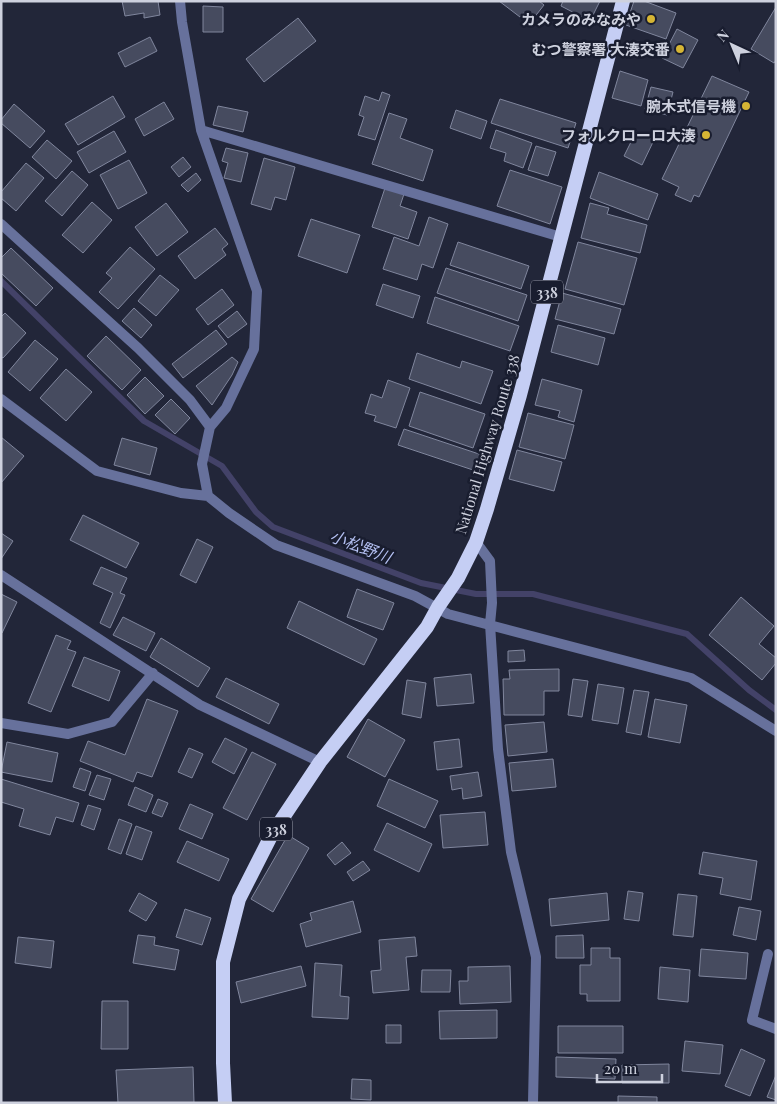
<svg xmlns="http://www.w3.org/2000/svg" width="777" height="1104" font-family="'Playfair Display','Noto Sans JP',serif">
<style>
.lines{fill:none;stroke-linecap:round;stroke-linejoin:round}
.stream{stroke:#434268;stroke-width:6}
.building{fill:#464b5f;stroke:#80869d}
.minor{stroke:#67719c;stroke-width:10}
.trunk{stroke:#c5cef4;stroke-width:14}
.poi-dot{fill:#d6b534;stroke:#191d2f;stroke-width:2}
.labels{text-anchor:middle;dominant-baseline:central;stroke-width:5;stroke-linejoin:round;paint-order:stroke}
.shield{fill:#191d2f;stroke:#989baa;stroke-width:1}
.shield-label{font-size:14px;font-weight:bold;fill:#ced1de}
.poi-label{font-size:15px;font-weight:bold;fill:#ced1de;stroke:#191d2f;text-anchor:end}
.street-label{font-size:15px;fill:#ced1de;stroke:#191d2f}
.water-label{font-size:16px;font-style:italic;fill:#b3bff1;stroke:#191d2f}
</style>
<rect width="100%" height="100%" fill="#222639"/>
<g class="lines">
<path class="stream" d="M1,281L144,421L222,466L256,512L273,527L421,583L476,594H533L687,634L749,690L776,710"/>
</g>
<path class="building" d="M122,1H158L160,15L144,18V13L125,16Z
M499,1H539L544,5L533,19L523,13L520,17Z
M563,1H600L590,21L561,6Z
M634,1H644L676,13L666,39L626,25Z
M203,6L223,7V32H203Z
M776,7V60L774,63L751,49Z
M298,18L316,41L264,82L246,59Z
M677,29L698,40L683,68L662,58Z
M150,37L157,51L125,67L118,53Z
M620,71L648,80L641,106L612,98Z
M712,76L749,92L699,197L694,195L691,202L675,195L679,187L662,179Z
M651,87L673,92L667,115L645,109Z
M382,92L390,95L375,140L358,135L364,117L359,115L365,96L379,101Z
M113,96L125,117L78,145L65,124Z
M500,99L576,123L568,148L491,123Z
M164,102L174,119L144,136L135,119Z
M14,104L45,131L30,148L1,123V120Z
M218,106L248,112L243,132L213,125Z
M456,110L487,121L481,139L450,128Z
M389,113L407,119L400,138L433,150L423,181L372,164Z
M496,130L532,143L523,168L504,161L506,153L490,148Z
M114,131L126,152L89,173L77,152Z
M636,132L654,140L642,165L624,156Z
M47,140L72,161L56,179L32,157Z
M536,146L556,152L548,176L528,170Z
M226,148L248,153L241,182L224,178L228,163L222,161Z
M183,157L191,167L179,177L171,167Z
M264,158L295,167L286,200L275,197L271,210L251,204Z
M129,160L147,193L118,209L100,175Z
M26,163L44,178L16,211L1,198V192Z
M510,170L562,187L550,224L497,206Z
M72,171L88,185L62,216L45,201Z
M599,172L658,194L648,220L590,198Z
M196,173L201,180L188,192L181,185Z
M385,188L404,194L400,206L417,212L408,239L372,227Z
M92,202L112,220L83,253L62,235Z
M166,203L188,232L157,256L135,227Z
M590,203L609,208L607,214L647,225L640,253L581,238Z
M429,217L448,224L433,268L422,264L417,280L383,269L394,237L419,246Z
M311,219L360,235L347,273L298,256Z
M215,228L228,244L222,249L226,255L195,279L178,256Z
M458,242L529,266L521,289L450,265Z
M578,242L637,258L624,305L565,289Z
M130,247L155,269L118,309L99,292L112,278L106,273Z
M11,248L53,288L36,306L1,273V258Z
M446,268L527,295L518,321L437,293Z
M160,275L179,290L156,316L138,301Z
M383,284L420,296L413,318L376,305Z
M222,289L234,305L208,325L196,309Z
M562,293L621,309L614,334L555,319Z
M435,297L519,326L510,351L427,323Z
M134,308L152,325L141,338L122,321Z
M237,311L247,324L228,338L218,326Z
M5,313L26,333L3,358L1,357V317Z
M558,325L605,338L598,365L551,352Z
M216,330L227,344L183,378L172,364Z
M106,336L141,370L122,390L87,356Z
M35,340L58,359L30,391L8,372Z
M417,353L460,368L462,361L493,371L481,404L409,379Z
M232,357L238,362L232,375L212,405L196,386Z
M66,369L92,392L66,421L40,398Z
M145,377L164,396L145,414L127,395Z
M542,379L582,390L574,422L558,417L560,411L535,405Z
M388,380L410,388L396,428L374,421L376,416L365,413L371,394L382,398Z
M420,392L485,414L473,448L409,426Z
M171,399L190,418L175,434L155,415Z
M528,413L574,425L565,459L519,447Z
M404,429L485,456L479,472L398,445Z
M1,437L24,456L1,483Z
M122,438L157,448L150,475L114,465Z
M517,450L562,462L554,491L509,479Z
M83,515L139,543L126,568L70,540Z
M1,533L13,541L1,559Z
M197,539L213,547L196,583L180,575Z
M101,567L127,578L120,593L125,595L110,628L100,623L113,593L93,584Z
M357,589L394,603L383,630L347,617Z
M1,594L17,602L2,633L1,632Z
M741,597L774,626L759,644L776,658V663L762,680L709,635Z
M299,601L377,639L364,665L287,628Z
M123,617L155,633L146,651L113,635Z
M56,635L71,641L67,649L76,652L51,712L28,703Z
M161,638L210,668L198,687L150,657Z
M524,650L525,661L508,662V651Z
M84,657L120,671L109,701L72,686Z
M559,669V691H544V715H504L503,679H510L509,670Z
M471,674L474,703L437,706L434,678Z
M226,678L279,704L269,724L216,697Z
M573,679L588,681L582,717L568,715Z
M407,680L426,683L421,718L402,714Z
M598,684L624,688L618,724L592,720Z
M634,690L649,692L641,735L626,732Z
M147,699L178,711L152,777L137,772L133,782L80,761L88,741L125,755Z
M655,699L687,705L680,743L648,737Z
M368,719L405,740L385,777L347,757Z
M544,722L547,752L508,756L505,725Z
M225,738L247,749L234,774L212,762Z
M459,739L462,767L437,770L434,742Z
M7,742L58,753L52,782L1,772Z
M189,748L203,754L192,778L178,772Z
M252,752L276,764L247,820L223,808Z
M553,759L556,787L512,791L509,763Z
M80,768L91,772L85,791L73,787Z
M478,772L482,796L463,799L462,788L452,790L450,776Z
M97,775L111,779L104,800L89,795Z
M1,779L79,803L73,822L56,817L50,835L19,826L24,809L1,802Z
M389,779L438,801L425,828L377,806Z
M135,787L153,795L146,812L128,805Z
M158,799L168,803L162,817L152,813Z
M190,804L213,814L202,839L179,829Z
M88,805L101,809L94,830L81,825Z
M485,812L488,845L443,848L440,815Z
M119,819L132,824L121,854L108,849Z
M387,823L432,844L419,872L374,850Z
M136,826L152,832L142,860L126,854Z
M288,835L309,848L273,912L251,899Z
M187,841L229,859L219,881L177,862Z
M342,842L351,853L335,865L327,855Z
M703,852L757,861L751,900L720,894L723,878L699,874Z
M363,861L370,870L353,881L347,872Z
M628,891L643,893L639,921L624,919Z
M139,893L157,903L146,921L129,911Z
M607,893L609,920L551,926L549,899Z
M678,894L697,896L693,937L673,935Z
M353,901L361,932L306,947L300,924L312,920L310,913Z
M739,907L761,911L756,940L733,935Z
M185,909L211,918L202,945L176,937Z
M138,935L155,937L154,945L179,950L175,970L133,963Z
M583,935L584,958H556V936Z
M18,937L54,941L51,968L15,963Z
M415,937L417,956L406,957L409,990L373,993L371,971L381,970L379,940Z
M591,948H610V958H620V1001H587V994H580V965H591Z
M701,949L748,953L746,979L699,976Z
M315,963L342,965L340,996L349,997L348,1019L312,1017Z
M301,966L306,986L241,1003L236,982Z
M510,966L511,1002L460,1004L459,981H468V967Z
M660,967L690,970L688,1002L658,999Z
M422,970H451L450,992H421Z
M102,1001H128V1049H101Z
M497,1010V1038L440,1039L439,1011Z
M386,1025H401V1043H386Z
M558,1026H623V1053H558Z
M685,1041L723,1045L720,1074L682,1071Z
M741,1049L765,1060L750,1096L725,1086Z
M556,1057L616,1059L615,1079L556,1077Z
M669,1064V1083H622V1065Z
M193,1067L194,1103H118L116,1070Z
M776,1075V1100L767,1097Z
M352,1079L371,1080V1100L351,1099Z
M618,1096L657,1097V1103H618Z"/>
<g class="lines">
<path class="minor" d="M180,1L182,22L201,130L257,291L254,349L226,408L210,427
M201,130L561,237
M1,224L138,348L190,400L210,427L202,464L208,496
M1,399L97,471L181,493L208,496L229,513L276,545L415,596L448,614L691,678L776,731
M476,542L490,561L492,603L490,624L498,749L511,852L536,957L533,1103
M1,575L200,705L320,762
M1,723L68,734L112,722L153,673
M768,954L752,1020L776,1029"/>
<path class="trunk" d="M225,1103L223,1063V962L239,899L272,834L320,762L427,627L438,607L458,578L476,542L487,509L520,395L623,1"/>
</g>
<g class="poi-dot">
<circle cx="651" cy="19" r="5"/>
<circle cx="680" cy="49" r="5"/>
<circle cx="746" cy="106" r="5"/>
<circle cx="706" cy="135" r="5"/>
</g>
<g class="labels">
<g class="shield">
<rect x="531" y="280.5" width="32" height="23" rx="4"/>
<rect x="260" y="817.5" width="32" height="23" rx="4"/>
</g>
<g class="shield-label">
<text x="547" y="292">338</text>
<text x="276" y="829">338</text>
</g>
<g class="poi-label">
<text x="641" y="19">カメラのみなみや</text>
<text x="670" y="49">むつ警察署 大湊交番</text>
<text x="736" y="106">腕木式信号機</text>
<text x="696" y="135">フォルクローロ大湊</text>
</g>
<g class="street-label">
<text transform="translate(487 444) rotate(-73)">National Highway Route 338</text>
</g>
<g class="water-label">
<text transform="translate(361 546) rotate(21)">小松野川</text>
</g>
</g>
<rect width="777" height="1104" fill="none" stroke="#ced1de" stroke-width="5"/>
<g transform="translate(732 45) rotate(316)" stroke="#191d2f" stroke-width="4" paint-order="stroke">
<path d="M0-4L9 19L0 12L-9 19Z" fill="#ced1de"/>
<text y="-8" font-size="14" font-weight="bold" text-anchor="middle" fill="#ced1de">N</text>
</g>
<path d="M597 1074v8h65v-8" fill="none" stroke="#ced1de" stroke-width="2.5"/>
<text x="604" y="1074" font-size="15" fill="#ced1de" stroke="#191d2f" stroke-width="4" paint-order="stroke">20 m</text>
</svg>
